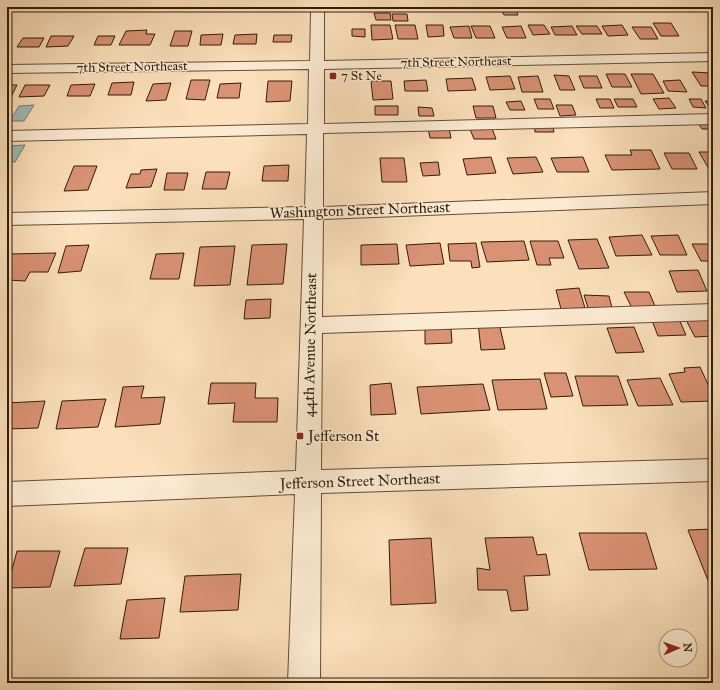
<svg xmlns="http://www.w3.org/2000/svg" width="720" height="690" font-family="'IM FELL Great Primer',serif">
<style>
.water{fill:#a0bbb7;stroke:#747b73}
.building{fill:#da9274;stroke:#311c0c}
.lines{fill:none;stroke-linecap:round;stroke-linejoin:round}
.minor-casing{stroke:#644d38;stroke-width:2}
.minor{fill:#fcebd3;fill-rule:evenodd}
.poi-dot{fill:#8f2418;stroke:#fcebd3;stroke-width:1.5}
.labels{text-anchor:middle;dominant-baseline:central;stroke-width:3;stroke-linejoin:round;paint-order:stroke}
.far-street-label{font-size:13px;fill:#311c0c;stroke:#fcebd3}
.far-poi-label{font-size:13px;fill:#311c0c;stroke:#fcebd3;text-anchor:start}
.street-label{font-size:15px;fill:#311c0c;stroke:#fcebd3}
.poi-label{font-size:15px;fill:#311c0c;stroke:#fcebd3;text-anchor:start}
</style>
<rect width="100%" height="100%" fill="#fbe0bb"/>
<filter id="stains"><feTurbulence type="fractalNoise" baseFrequency=".005" numOctaves="4"/><feColorMatrix values="0 0 0 0 .2 0 0 0 0 .09 0 0 0 0 .02 0 0 0 .5 -.17"/></filter>
<radialGradient id="worn" r=".72"><stop offset=".6" stop-color="#630" stop-opacity="0"/><stop offset="1" stop-color="#630" stop-opacity=".3"/></radialGradient>
<path class="water" d="M34,105L24,121H10L19,106Z
M25,145L15,162H7L8,146Z"/>
<path class="building" d="M515,8L518,15H504L501,9Z
M374,13H390L391,20H376Z
M392,14H407L408,21H393Z
M653,23H671L679,36H661Z
M371,25H390L393,39L372,40Z
M395,25H415L418,39H398Z
M426,25H443L444,36L428,37Z
M528,25H544L550,34L533,35Z
M622,25L628,35L608,36L602,26Z
M469,26L472,38H454L450,27Z
M471,26H490L495,38H476Z
M521,26L526,38H507L502,27Z
M572,26L577,35H555L551,27Z
M576,26H597L602,34H582Z
M632,27H651L658,39H640Z
M352,29H365V37L352,36Z
M147,30L146,34H155L150,45H119L126,31Z
M175,31H192L188,46H170Z
M223,34L221,45H200L201,35Z
M257,34L256,44H233L235,35Z
M274,35H292L291,42H273Z
M51,36H74L68,46L46,47Z
M98,36H115L111,45H94Z
M23,38H44L39,47H17Z
M692,72L711,73L713,76V86H701Z
M606,74H625L632,87H612Z
M631,74H653L664,93L641,94Z
M554,75L569,76L575,90H560Z
M510,76L515,89L490,90L486,77Z
M538,76L543,92H522L518,77Z
M579,76H597L602,88H584Z
M472,78L476,90L448,91L446,79Z
M191,80H210L205,100L186,99Z
M426,80L428,91H405L404,81Z
M680,80L687,92L668,91L663,81Z
M268,81H292L290,101L266,102Z
M371,81H391L393,99L373,100Z
M134,82L131,95H108L112,83Z
M171,83L166,100L146,101L153,84Z
M241,83L239,98H217L220,84Z
M95,84L90,96H67L71,85Z
M7,85H17L11,97H7Z
M25,85H50L44,96L19,97Z
M669,98L676,108L659,109L653,99Z
M534,99H550L554,109H538Z
M596,99H610L614,108H600Z
M614,99H633L637,107H618Z
M689,99H701L706,108L693,107Z
M521,101L525,110H510L506,102Z
M705,101H713V112Z
M556,105H572L576,115L560,116Z
M375,106H398V115H375Z
M473,106H493L496,118H476Z
M418,107L432,108L434,116H419Z
M713,119V129H702L696,120Z
M534,124H552L554,132H535Z
M491,126L496,139H474L469,127Z
M428,128H449L451,138H430Z
M630,150H651L660,169L612,170L605,155H632Z
M699,152H713V169H709Z
M664,153H689L697,169H672Z
M491,157L496,173L467,175L463,159Z
M536,157L543,172L513,174L507,158Z
M583,157L589,172H557L551,158Z
M380,158H404L407,182H382Z
M438,162L440,175L423,176L420,163Z
M289,165L288,181H262L264,166Z
M74,166H97L88,190L64,191Z
M157,169L151,187L126,188L131,174H140L141,170Z
M206,172H230L226,189H202Z
M167,173H188L184,190H164Z
M642,235L652,255L616,256L609,237Z
M678,235L687,255H660L651,236Z
M597,239L609,268L579,269L568,240Z
M524,241L529,260L487,262L481,242Z
M530,241H558L564,258H549L551,265H537Z
M440,243L444,264L410,266L406,245Z
M476,243L480,267L472,268L471,261H450L448,244Z
M287,244L283,284L247,285L252,245Z
M397,244L399,264L361,265V245Z
M692,244H713V261H701Z
M89,245L81,271L58,273L66,246Z
M235,246L230,285L194,286L200,247Z
M56,253L48,272H30L25,281L7,280L8,254Z
M184,253L179,279H150L156,254Z
M698,270L707,291L677,292L669,271Z
M579,288L585,308L561,309L556,290Z
M624,292H649L655,306L632,308Z
M584,295L609,296L612,308H588Z
M271,299L270,318L244,319L246,300Z
M709,316L713,325V336L695,337L685,318Z
M678,317L686,335L658,336L651,318Z
M478,323H499L505,349L481,350Z
M634,327L644,352L616,353L607,328Z
M425,328L451,329L452,343L425,344Z
M700,367L713,395V401L681,402L669,374L685,372L684,368Z
M544,373H566L573,396L551,397Z
M575,376H618L628,405L583,406Z
M660,378L673,405L638,406L627,380Z
M540,379L547,409L498,410L492,380Z
M211,383H256L255,398H278L277,422H233L235,403L208,404Z
M391,383L396,414L371,415L370,385Z
M483,384L490,410L421,414L417,387Z
M144,386L141,398L165,397L160,424L115,427L123,387Z
M106,399L98,427L56,429L62,401Z
M45,401L38,428L7,429V403Z
M713,529V593L688,530Z
M579,533H646L657,569L589,570Z
M533,537L537,555L546,554L550,575L524,576L528,610L511,611L507,590H478L477,568L490,570L485,538Z
M431,538L436,603L391,605L389,540Z
M85,548H128L121,584L74,586Z
M17,551H60L50,587L7,588Z
M241,574L238,610L180,612L185,576Z
M165,598L159,638L120,639L127,600Z"/>
<g class="lines">
<g class="minor-casing">
<path id="minor" d="M269,7H362L356,11H324V61L713,53V61L324,69V124L713,114V124L323,133V207L713,192V204L323,219L322,317L713,304V320L322,333L321,470L713,459V481L321,493L320,683H288L295,494L7,506V482L296,471L304,219L7,225V213L305,207L307,134L7,141V131L308,124L309,69L7,73V65L310,61L311,11H275Z"/>
</g>
<use href="#minor" class="minor"/>
</g>
<g class="poi-dot">
<rect x="329" y="72" width="8" height="8" rx="2"/>
<rect x="296" y="432" width="8" height="8" rx="2"/>
</g>
<g class="labels">
<g class="far-street-label">
<text transform="translate(456 62) rotate(-1)">7th Street Northeast</text>
<text transform="translate(132 67) rotate(-1)">7th Street Northeast</text>
</g>
<g class="far-poi-label">
<text x="341" y="76">7 St Ne</text>
</g>
<g class="street-label">
<text transform="translate(360 210) rotate(-2)">Washington Street Northeast</text>
<text transform="translate(310 345) rotate(-89)">44th Avenue Northeast</text>
<text transform="translate(360 481) rotate(-2)">Jefferson Street Northeast</text>
</g>
<g class="poi-label">
<text x="308" y="436">Jefferson St</text>
</g>
</g>
<rect width="720" height="690" fill="none" stroke="#fbe0bb" stroke-width="24"/>
<rect x="8" y="8" width="704" height="674" fill="none" stroke="#311c0c" stroke-width="2"/>
<rect x="12" y="12" width="696" height="666" fill="none" stroke="#311c0c"/>
<g transform="translate(678 648) rotate(88)"><circle r="19" fill="#fcebd3" stroke="#ab9883"/>
<path d="M0-3L7 15L0 10L-7 15Z" fill="#8f2418"/>
<text y="-6" font-size="11" font-weight="bold" text-anchor="middle" fill="#311c0c">N</text>
</g>
<rect width="100%" height="100%" filter="url(#stains)"/>
<rect width="100%" height="100%" fill="url(#worn)"/>
</svg>
